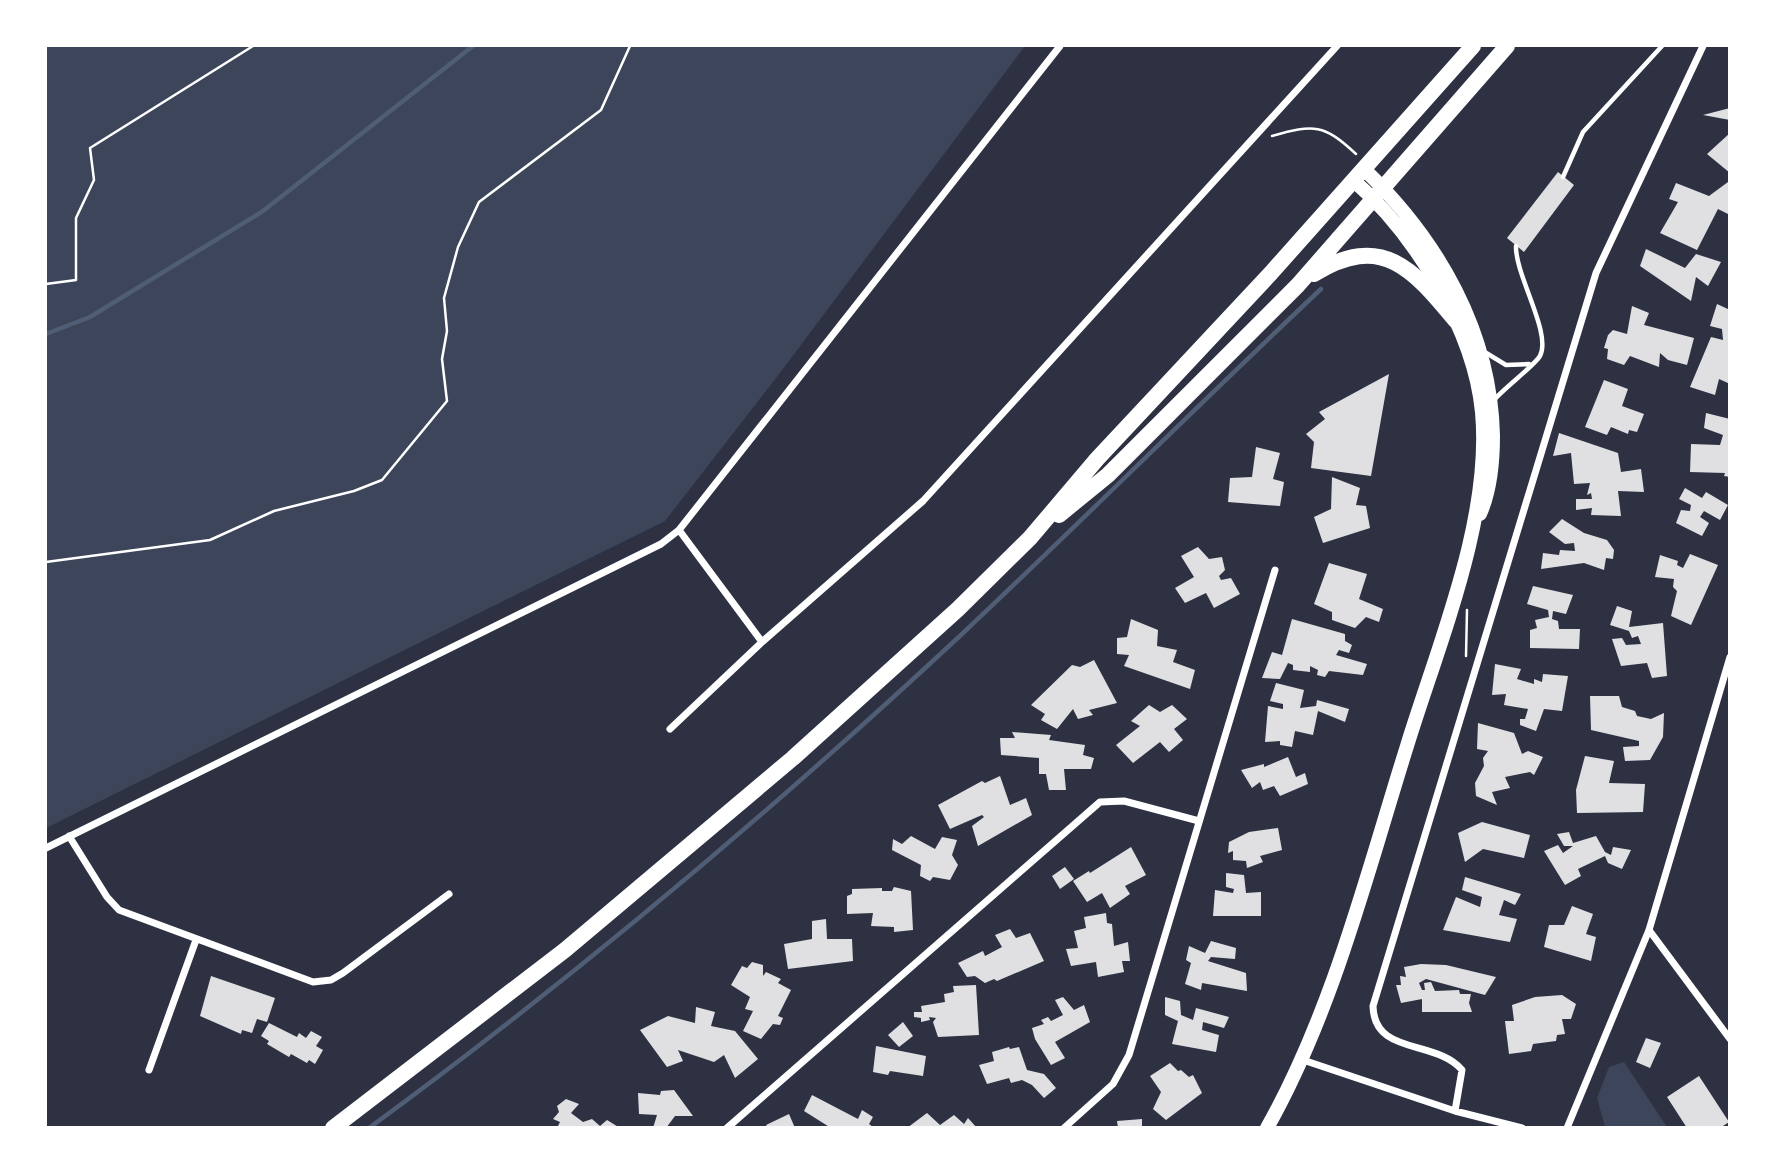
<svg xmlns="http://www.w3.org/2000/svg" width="1775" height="1173" font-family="'Source Sans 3',sans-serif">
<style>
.green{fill:#3c4559}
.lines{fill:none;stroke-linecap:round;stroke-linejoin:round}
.stream{stroke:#4f5d75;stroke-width:4.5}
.building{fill:#e0e0e3}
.path{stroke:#fff;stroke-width:2.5}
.service{stroke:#fff;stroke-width:4.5}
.minor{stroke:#fff;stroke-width:7}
.secondary{stroke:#fff;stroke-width:14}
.primary{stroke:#fff;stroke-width:16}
</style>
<rect width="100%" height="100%" fill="#2d3142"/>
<path class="green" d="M46,46H1025L780,373L665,521L46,828Z
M1624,1062L1667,1127H1605L1597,1098L1609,1067Z"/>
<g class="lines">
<path class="stream" d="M46,334L90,317L263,211L473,46
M369,1128C577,976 774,809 962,634C1083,520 1200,403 1321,289"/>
</g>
<path class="building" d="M1730,108V120L1703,115Z
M1730,133V173L1707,154Z
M1558,172L1574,185L1524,252L1507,238Z
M1728,182L1730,215L1718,209L1697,250L1660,233L1678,202L1669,199L1676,183L1709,196Z
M1646,249L1685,268L1696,254L1721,262L1708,286L1696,277L1691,301L1640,266Z
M1717,304L1730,310V384L1719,379L1715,395L1690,387L1711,337L1723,340L1722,329L1710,326Z
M1632,306L1649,313L1644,325L1694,338L1687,365L1668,360L1660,353L1659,367L1630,356L1624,365L1607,359L1608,349L1604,348L1608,335L1613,330L1627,334Z
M1389,374L1371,476L1311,468L1314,442L1306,434L1325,419L1319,412Z
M1604,380L1628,389L1622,406L1644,414L1637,432L1629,430L1628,434L1611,427L1607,435L1585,427Z
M1706,413L1730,419V477L1724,476L1725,473L1690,472L1691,444L1720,445L1723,435L1704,428Z
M1559,433L1618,453L1621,472L1641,469L1644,492L1618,491L1621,516L1591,515L1592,508L1576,510V499H1592L1591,493L1587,495L1590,483L1574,484L1571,453L1553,456Z
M1256,447L1280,453L1273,479L1284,482L1280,506L1228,502L1230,478L1252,477Z
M1332,477L1360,488L1356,505L1366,506L1370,528L1323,543L1314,517L1331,509Z
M1685,488L1702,498L1706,492L1728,505L1720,520L1704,511L1700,517L1709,523L1702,536L1676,523L1681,510L1690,511L1691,505L1679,499Z
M1562,519L1584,533L1607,540L1614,550L1613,559L1606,558L1604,570L1584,563L1541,569L1543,553L1559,555L1560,550L1575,551L1574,543L1565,544L1549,532Z
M1198,547L1209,559L1222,557L1225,570L1219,576L1221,580L1231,578L1240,594L1214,608L1206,593L1185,603L1175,588L1194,577L1181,556Z
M1690,554L1718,565L1691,625L1671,616L1677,591L1673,587L1674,579L1655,577L1660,555L1678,561L1677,565L1683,568Z
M1329,563L1367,574L1359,599L1383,609L1379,622L1366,617L1355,628L1332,620V612L1314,604Z
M1533,586L1573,595L1566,614L1553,611L1552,619L1558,621L1559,629H1580L1579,649L1530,648V630L1537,628L1535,620L1549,617L1548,610L1527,604Z
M1617,606L1632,611L1629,627L1663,623L1667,676L1652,678L1647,663L1621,666L1612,639L1622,638L1626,645L1641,644L1638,636L1632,638L1629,631L1610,625Z
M1131,619L1158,630L1157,646L1177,650L1173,662L1195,670L1190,689L1124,666L1129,655L1117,654V638L1127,637Z
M1292,619L1345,634V641L1352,645L1349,653L1339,650L1336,655L1367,664L1363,675L1329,671L1325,677L1317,675L1318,670L1310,666V672L1293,670V665L1288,663L1280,679L1262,678L1272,652L1282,655Z
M1094,660L1117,703L1089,710L1093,715L1078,719L1073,709L1057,729L1041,720L1045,714L1031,705L1072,665L1080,667Z
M1495,664L1521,669L1517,679L1534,684V679L1542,682L1543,674L1568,676L1562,711L1544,709L1536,731L1520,725V719H1525L1528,709L1504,705L1506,694L1492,695Z
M1276,683L1304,690L1300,708L1316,706L1317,700L1349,709L1345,722L1318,711L1313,735L1295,731L1292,747L1280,745V741L1265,742L1268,706L1283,709V704L1270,701Z
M1590,696H1619L1622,707L1635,711L1637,716L1651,719L1664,713L1663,737L1650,760L1625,761L1623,747L1639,746V741L1591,730Z
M1149,705L1160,712L1172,705L1187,719L1174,729L1183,740L1169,752L1160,742L1133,763L1116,745L1140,726L1131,721Z
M1478,723L1514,733L1522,754L1528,751L1543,757L1534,775L1530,772L1505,777L1510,788L1492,792L1497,805L1476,796L1475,783L1484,766L1483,758L1488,751L1477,749Z
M1012,732L1051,735L1049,740L1085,745L1083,755L1094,758L1091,769H1064L1066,790H1049L1046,774H1039V758L1001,755L1000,738H1015Z
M1585,756L1614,761L1609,783L1645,784L1643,812L1577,813L1576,790Z
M1288,757L1296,777L1305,773L1308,784L1280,796L1274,786L1263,790L1260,782L1252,788L1241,770L1264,764V767Z
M1000,776L1010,805L1026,798L1032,815L978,846L972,826L984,817L982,815L950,829L938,805L982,781L985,783Z
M1482,822L1530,835L1524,858L1483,849L1465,862L1458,833Z
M1278,828L1282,850L1260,856L1263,862L1247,868L1246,861L1233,860V851L1228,853L1229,842L1249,832Z
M1569,832L1573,843L1596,836L1605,852L1611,855L1613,847L1631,850L1622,869L1608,863L1605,856L1578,869L1581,876L1565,885L1544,851L1558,845L1563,853L1573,846H1564L1557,834Z
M911,836L935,849L942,837L957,840L952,855L958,865L950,880L933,877L930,881L920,876L921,865L892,850L893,839L902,844Z
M1131,847L1146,875L1125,886L1130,894L1110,908L1102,893L1087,902L1073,881L1089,871L1090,873Z
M1065,867L1074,879L1060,889L1052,876Z
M1226,873L1244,875L1246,893L1261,892V916H1213L1215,890L1233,893L1234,889L1226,887Z
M1465,877L1521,894L1515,905L1504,900L1499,915L1517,919L1510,942L1443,930L1456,897L1480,907L1482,897L1462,890Z
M894,887L911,891L913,930L894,932V927L871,926L873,913L847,914V896L852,894V889L882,888V891H892Z
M1572,906L1593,914L1586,934L1596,937L1591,961L1544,947L1549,925H1564Z
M1106,913L1107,923L1112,924L1114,946L1128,942L1130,961H1122L1124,972L1098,977L1096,962L1071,966L1066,949L1078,948L1074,931L1086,928L1084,917Z
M826,919L827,939H852L853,961L788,969L784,944L812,939V921Z
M1010,929L1016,938L1030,933L1044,961L997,981L994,979L985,983L975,976L967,977L958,963L983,951L985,956L1002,947L995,935Z
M1211,941L1236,948L1235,959L1211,957L1208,961L1246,973L1247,991L1202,983L1201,990L1185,984L1191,963L1186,960L1189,946L1205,953Z
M752,962L763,965V976L766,972L781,979L778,983L791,990L778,1016L783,1018L780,1025L773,1024L761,1039L743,1031L753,1011L745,1009L750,997L731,985L742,966L747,968Z
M1421,964L1446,965L1496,977L1485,995L1426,979L1419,983L1422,990H1425L1424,983L1431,982L1435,991L1459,990L1460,994H1471L1469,1003L1472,1012H1422V999L1401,1003L1396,985H1401L1400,976L1406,977L1404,967Z
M211,976L275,998L267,1022L257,1019L252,1033L242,1030L241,1034L200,1016Z
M976,985L979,1035L938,1037L933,1022L936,1018L929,1017L930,1020L921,1022V1018L914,1017V1012H922L921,1006L945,1002L944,994L954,992L953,986Z
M1562,995L1576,1004L1571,1019H1562L1565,1034L1557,1035L1556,1041L1533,1044L1531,1051L1509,1054L1505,1021H1514L1512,1005L1535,997Z
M1063,997L1074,1010L1084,1005L1090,1022L1055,1042L1065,1058L1051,1065L1035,1039L1032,1028L1044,1024L1041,1020L1048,1017L1051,1021L1063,1015L1055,1000Z
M1165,997L1180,1001L1181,1015L1193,1020L1196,1008L1229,1017L1224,1028L1203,1022L1202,1030L1219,1035L1216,1052L1172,1044L1178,1021L1165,1015Z
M696,1007L715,1012L711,1026L735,1031L758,1059L735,1078L724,1055L714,1062L678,1050L683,1061L667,1067L640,1030L668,1016L695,1023Z
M903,1022L913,1036L899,1047L888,1035Z
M269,1023L297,1037L299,1033L306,1038L311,1031L322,1037L316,1046L323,1050L315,1064L309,1060L307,1063L291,1054L289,1057L267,1044L269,1041L261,1036Z
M1646,1038L1661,1043L1650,1068L1636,1062Z
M876,1046L926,1056L923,1076L890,1071L888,1075L873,1072Z
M1009,1047L1010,1049L1019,1047L1027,1070L1044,1074L1056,1088L1044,1098L1032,1085L1022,1080L1011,1083L1009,1078L987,1084L979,1065L994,1061L992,1052Z
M1170,1063L1178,1071L1181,1070L1189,1077L1193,1075L1202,1093L1166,1120L1153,1109L1161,1092L1150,1076Z
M1699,1076L1729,1122L1720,1128H1687L1667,1097Z
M674,1090L693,1116H675L666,1128H653L657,1115L639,1114L638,1093L660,1095L661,1091Z
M812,1095L858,1119L862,1110L873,1117L869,1124L874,1128H831L804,1111Z
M566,1099L579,1104L571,1113L583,1122L592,1119L600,1126L607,1120L620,1128H557L560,1122L553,1119L559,1112L557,1106Z
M927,1113L940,1125L954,1115L964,1124L968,1118L977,1128H907Z
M789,1114L795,1128H768L766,1125Z
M1142,1119V1128H1118L1117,1121Z"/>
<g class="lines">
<path class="path" d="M1272,136C1314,124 1324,124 1356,154
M46,284L76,280V218L94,180L90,148L253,46
M46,562L210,540L274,511L354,491L382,480L447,401L442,359L447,331L444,298L458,247L479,202L601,110L630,46
M1466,656L1467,610"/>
<path class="service" d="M1563,177L1583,132L1662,46
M1483,351L1506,365L1529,364
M1493,401C1504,388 1534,366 1540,356C1552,333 1515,275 1516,246"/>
<path class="minor" d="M679,530L762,642
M670,729L762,642L923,501L1337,46
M69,836L107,897L119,910L313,982L331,980L343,973L449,894
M46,848L661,544L679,530L1060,46
M1649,930L1730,1039
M1303,1060L1455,1111L1522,1128
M149,1070L196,940
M1455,1111L1462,1070C1436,1039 1374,1056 1373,1006L1596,273L1703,46
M727,1128L1100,802L1124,801L1199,821
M1064,1128L1113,1084L1129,1055L1275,570
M1567,1128L1649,930L1730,657"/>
<path class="secondary" d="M1364,169C1438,240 1491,332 1493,436C1493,462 1491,489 1480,514
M1267,1128C1333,1011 1367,873 1407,746C1438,645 1492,519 1482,412C1474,330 1415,234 1354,181"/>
<path class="primary" d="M1314,274C1382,232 1413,269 1456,321
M1059,515L1108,475L1298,285L1507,46
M333,1128L565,950L793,758L958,609L1030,538L1097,459L1271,273L1473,46"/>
</g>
<rect width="1775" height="1173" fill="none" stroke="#ffffff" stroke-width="94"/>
</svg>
